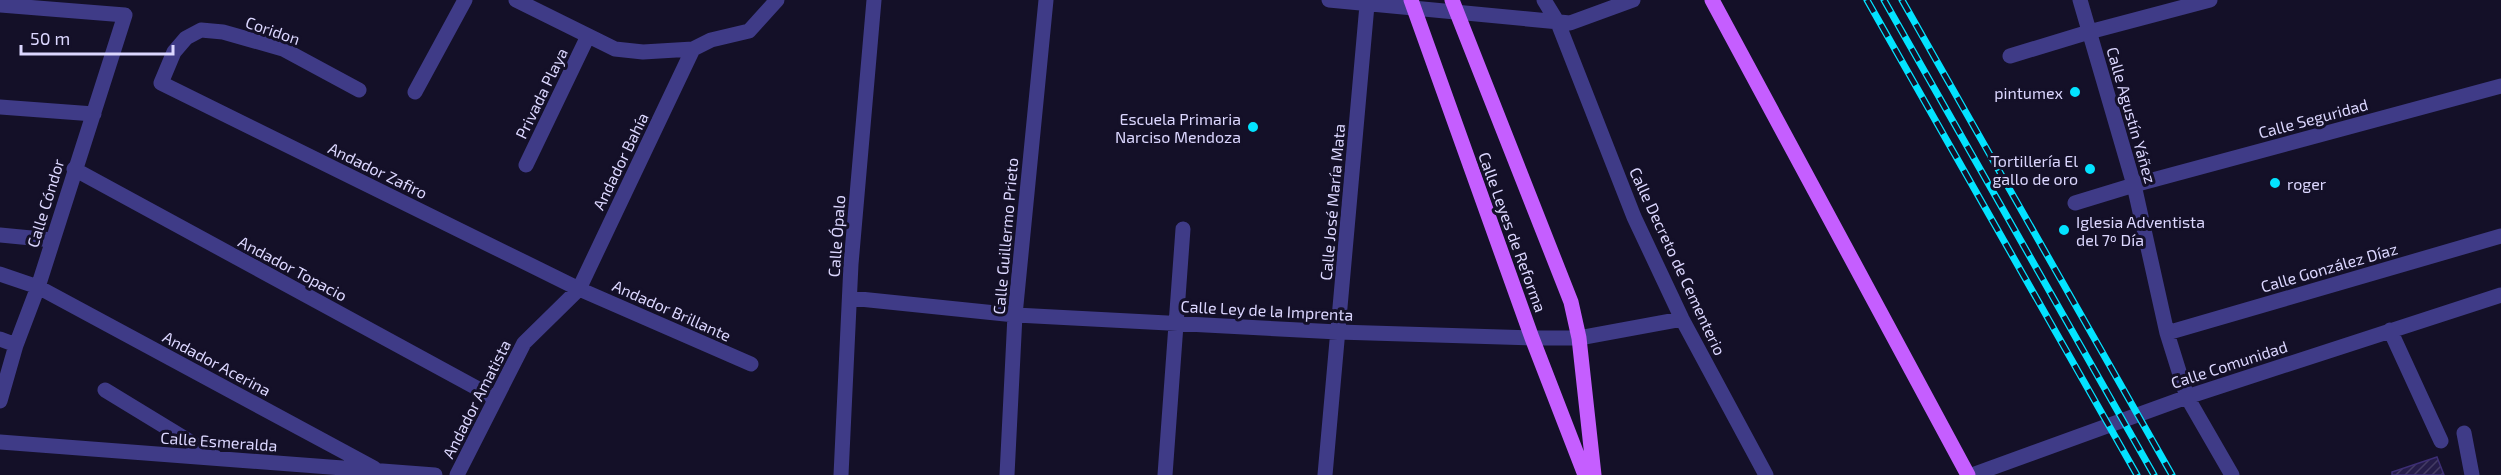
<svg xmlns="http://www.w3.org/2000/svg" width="2501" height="475" font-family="'Exo 2',sans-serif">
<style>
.building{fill:url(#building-hatch);stroke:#3d2e75;stroke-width:1.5}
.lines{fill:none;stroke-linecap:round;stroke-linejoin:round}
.minor{stroke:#3f3b87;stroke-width:15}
.major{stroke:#c55eff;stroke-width:15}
.rail-casing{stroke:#03e3ff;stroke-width:7}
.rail{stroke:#141028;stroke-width:4.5;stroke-dasharray:14;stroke-linecap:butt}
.poi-dot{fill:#03e3ff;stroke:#141028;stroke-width:2}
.labels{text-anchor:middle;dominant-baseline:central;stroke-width:6;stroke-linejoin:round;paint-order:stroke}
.street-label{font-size:16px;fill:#dcd7ff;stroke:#141028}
.poi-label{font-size:16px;fill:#dcd7ff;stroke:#141028;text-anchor:end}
</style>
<defs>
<pattern id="building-hatch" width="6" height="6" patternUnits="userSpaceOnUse" patternTransform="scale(1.5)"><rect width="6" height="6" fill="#251c49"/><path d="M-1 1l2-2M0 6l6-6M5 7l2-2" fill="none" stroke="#443c64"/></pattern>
</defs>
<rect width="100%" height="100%" fill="#141028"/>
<path class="building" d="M2437,457L2444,475H2392V472Z"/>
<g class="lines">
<path class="minor" d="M516,0L615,49L643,52L693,49L711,40L749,31L777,0
M1329,0L1570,23L1633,0
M1544,0L1558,23L1634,217L1682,319L1766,475
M2080,0L2134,185L2167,333L2187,397L2232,475
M0,5L125,15L38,287L16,345L0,401
M2010,56L2089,32L2210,0
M359,90L283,49L223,32L201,30L186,38L174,52L161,83L579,289L751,364
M415,92L465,0
M0,107L94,114
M526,165L588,36
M74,169L495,398
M2075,203L2134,185L2501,86
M0,235L52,240
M0,274L38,287L374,468
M850,298L1015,315L1338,332L1532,338H1579L1682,319
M2390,330L2441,441
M2167,333L2501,236
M0,339L16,345
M105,390L215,457
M2464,433L2472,475
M0,442L435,475
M457,475L524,343L579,289L693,49
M841,475L851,264L874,0
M1007,475L1015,315L1046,0
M1165,475L1183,229
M1325,475L1367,5
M1972,475L2187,397L2501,295"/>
<path class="major" d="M1411,0L1532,338L1585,475
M1452,0L1571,302L1579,338L1594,475
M1712,0L1968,475"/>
<g class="rail-casing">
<path id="rail" d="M1867,0L2137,475
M1884,0L2154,475
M1902,0L2172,475"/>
</g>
<use href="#rail" class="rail"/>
</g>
<g class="poi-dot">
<circle cx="2075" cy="92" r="6"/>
<circle cx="1253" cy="127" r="6"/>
<circle cx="2090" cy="169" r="6"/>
<circle cx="2275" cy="183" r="6"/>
<circle cx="2064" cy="230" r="6"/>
</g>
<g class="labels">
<g class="street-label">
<text transform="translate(273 30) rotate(19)">Coridon</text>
<text transform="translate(541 93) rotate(-64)">Privada Playa</text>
<text transform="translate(2132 115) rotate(74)">Calle Agustín Yáñez</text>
<text transform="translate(2313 118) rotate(-15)">Calle Seguridad</text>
<text transform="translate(620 161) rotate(-64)">Andador Bahía</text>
<text transform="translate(378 170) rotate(26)">Andador Zafiro</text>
<text transform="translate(1332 202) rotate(-85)">Calle José María Mata</text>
<text transform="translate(45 203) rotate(-73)">Calle Cóndor</text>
<text transform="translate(1513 232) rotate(70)">Calle Leyes de Reforma</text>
<text transform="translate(836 236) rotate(-86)">Calle Ópalo</text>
<text transform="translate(1005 236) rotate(-85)">Calle Guillermo Prieto</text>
<text transform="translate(1678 261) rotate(65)">Calle Decreto de Cementerio</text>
<text transform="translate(2329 267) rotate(-16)">Calle González Díaz</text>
<text transform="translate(293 268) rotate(28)">Andador Topacio</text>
<text transform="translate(672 310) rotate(24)">Andador Brillante</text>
<text transform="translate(1267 310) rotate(3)">Calle Ley de la Imprenta</text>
<text transform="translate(217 363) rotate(28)">Andador Acerina</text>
<text transform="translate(2229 364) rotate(-18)">Calle Comunidad</text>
<text transform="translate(476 399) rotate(-63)">Andador Amatista</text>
<text transform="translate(219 441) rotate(4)">Calle Esmeralda</text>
</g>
<g class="poi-label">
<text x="2063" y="92">pintumex</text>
<text x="1241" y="118">Escuela Primaria<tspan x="1241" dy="18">Narciso Mendoza</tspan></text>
<text x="2078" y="160">Tortillería El<tspan x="2078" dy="18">gallo de oro</tspan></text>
<text x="2287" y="183" text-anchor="start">roger</text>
<text x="2076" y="221" text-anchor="start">Iglesia Adventista<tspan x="2076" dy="18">del 7º Día</tspan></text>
</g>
</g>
<path d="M21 45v9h152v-9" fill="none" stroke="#dcd7ff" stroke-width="3"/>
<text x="30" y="45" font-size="18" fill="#dcd7ff" stroke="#141028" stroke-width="4.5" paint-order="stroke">50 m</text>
</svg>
